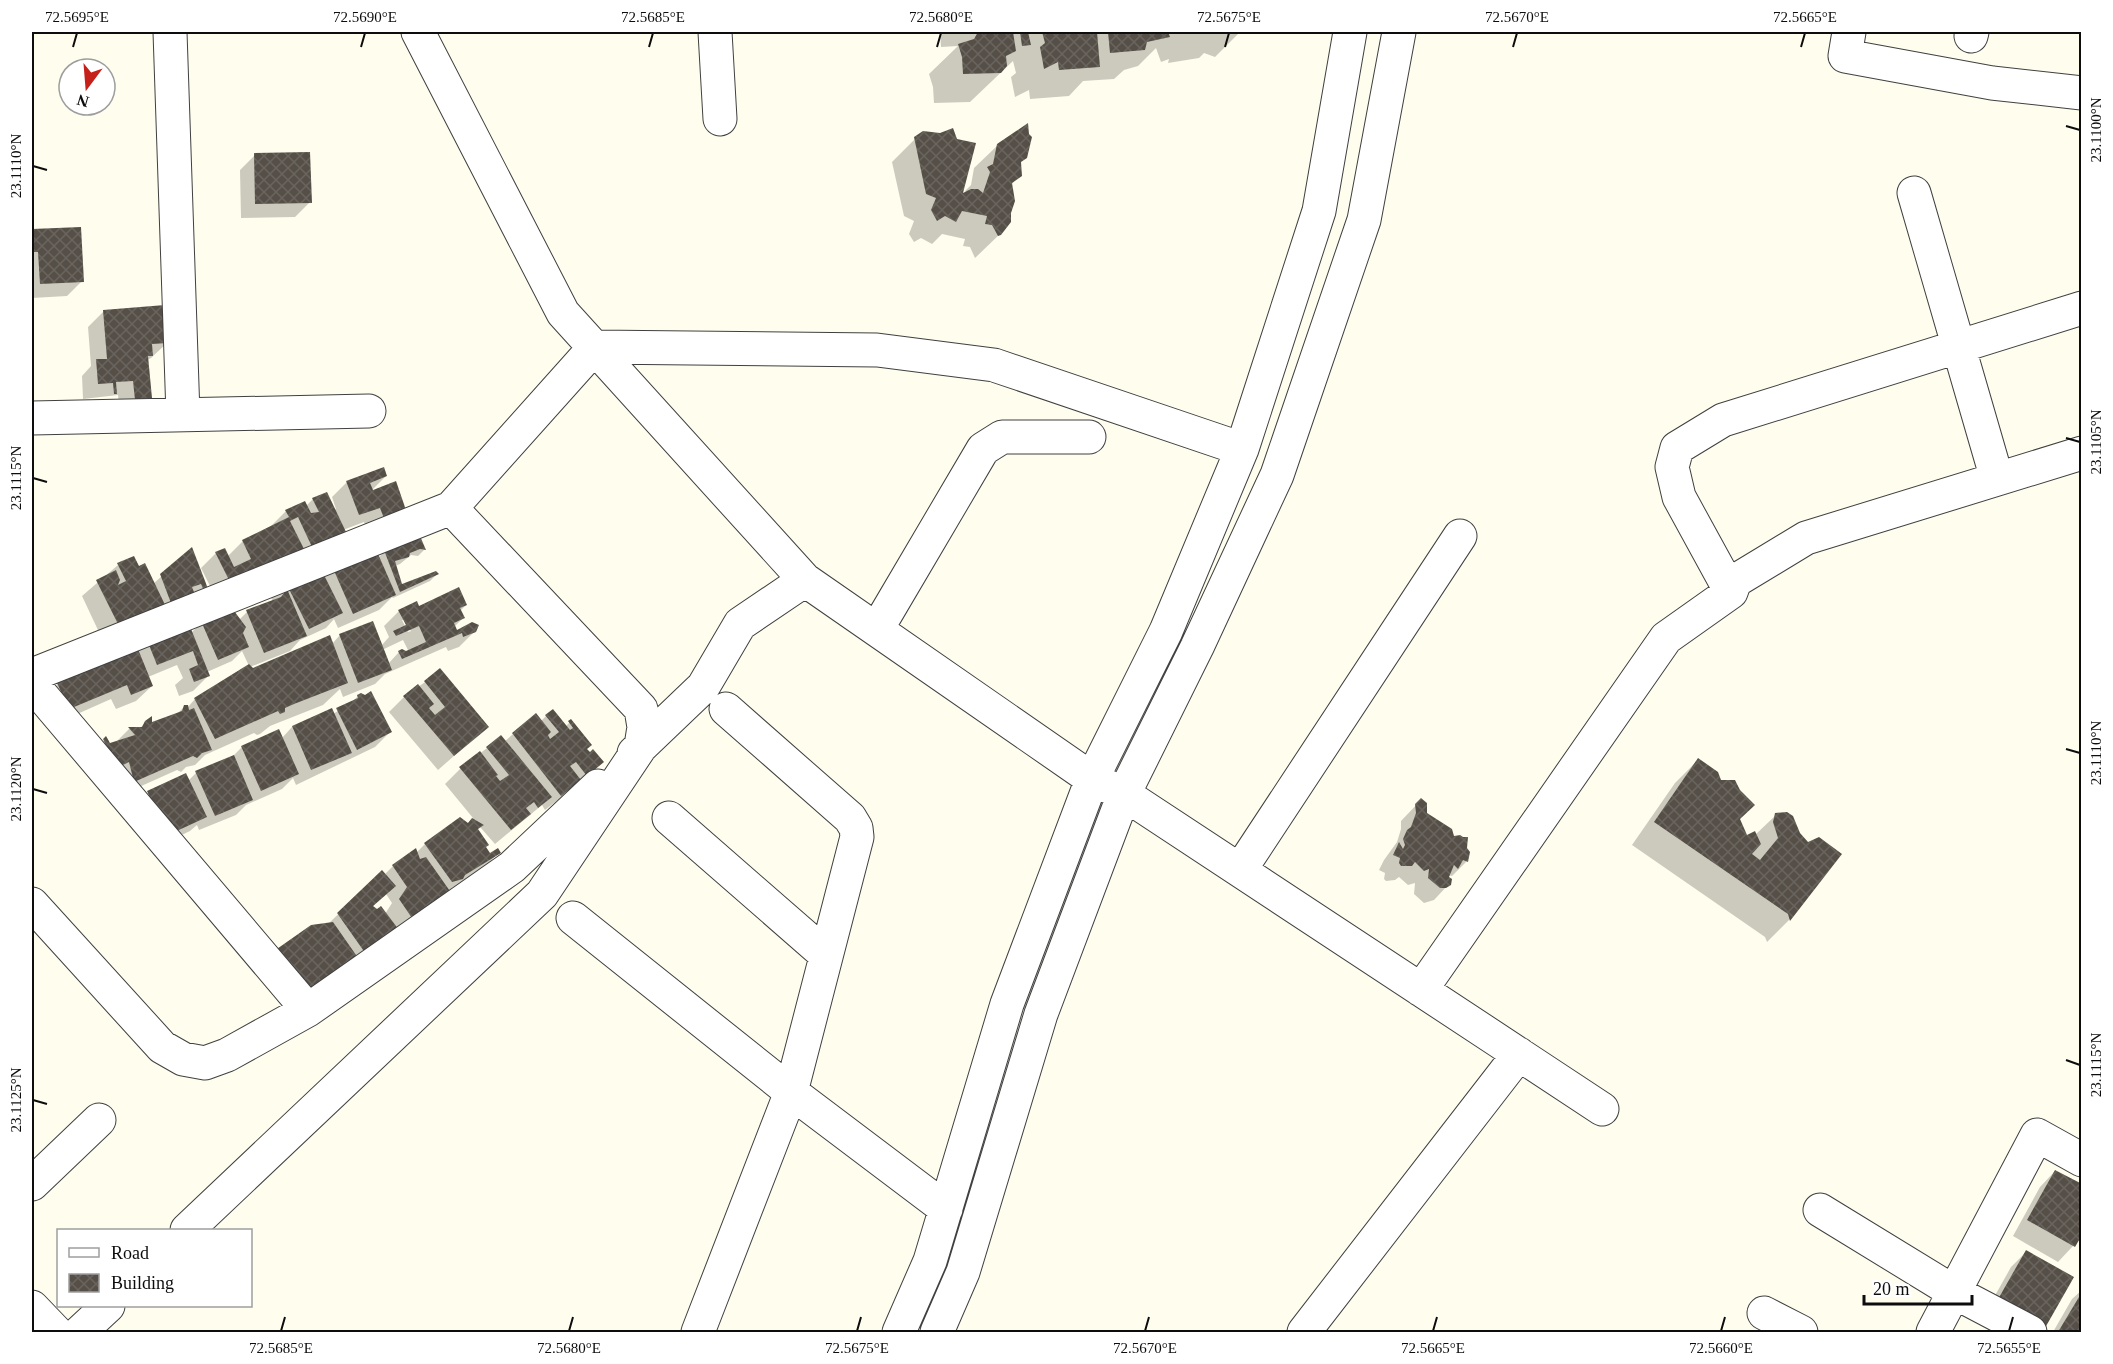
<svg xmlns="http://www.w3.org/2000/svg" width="2113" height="1364" font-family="Georgia,serif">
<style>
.shadow{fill:#0003;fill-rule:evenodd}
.building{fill:url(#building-cross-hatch)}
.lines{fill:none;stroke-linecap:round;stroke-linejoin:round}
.minor-casing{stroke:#404040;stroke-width:35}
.minor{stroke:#fff;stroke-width:33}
.ticks{fill:none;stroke:#0d0d0d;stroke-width:2}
.neatline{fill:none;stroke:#0d0d0d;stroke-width:2}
.ticks-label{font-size:15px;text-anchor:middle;fill:#0d0d0d}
</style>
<defs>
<pattern id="building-cross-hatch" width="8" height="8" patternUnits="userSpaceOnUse" patternTransform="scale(1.5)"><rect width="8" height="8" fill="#564f48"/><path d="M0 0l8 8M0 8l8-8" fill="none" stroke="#69645e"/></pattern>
</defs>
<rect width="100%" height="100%" fill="#fffded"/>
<path class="shadow" d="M940,32H1240L1215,57L1204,53L1199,58L1168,63L1169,59L1161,62L1156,48L1138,66L1124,70L1114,79L1083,81L1069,96L1030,99L1029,90L1015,97L1011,77L1016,73L1013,61L970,102L934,103L933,87L929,74L958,46L941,47Z
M915,139L961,196L967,193L965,191L971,185L974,168L998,145L1019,164L1020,175L1011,185L1000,234L975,258L970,247L963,246L965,239L942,234L932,244L921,238L914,242L909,234L914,221L904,216L892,162Z
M255,155L310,202L295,217L241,218L240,170Z
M79,228L82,281L67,296L32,298V231Z
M103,312L167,343L151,358L147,360L150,398L135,413L120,414L118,395L83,399L82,376L91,366L88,327Z
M386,476L369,493L405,512L369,535L364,522L343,530L220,606L201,568L216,553L227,557L243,541L271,526L286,511L306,506L313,499L334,510L336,509L332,497L347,482Z
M419,538L424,550L418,556L411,555L400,564L395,566L401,586L437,574L430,581L393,598L392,597L379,610L338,628L334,619L326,628L300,640L290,651L250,667L253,670L332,644L340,635L381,646L389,637L384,626L399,611L418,608L466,605L460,611L463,618L454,627L456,632L475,631L459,647L448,651L446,647L385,674L375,684L343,697L340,689L323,705L270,726L260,734L257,735L254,733L205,755L195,765L186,767L181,772L177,770L119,796L89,755L106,739L109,744L115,743L129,729L140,728L146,722L150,724L176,715L184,707H188L195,699L249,666L242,651L232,661L207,672L208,676L193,691L179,696L175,685L183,678L177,665L148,677L152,686L136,701L116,709L111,699L75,715L43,699L58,684L138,652L148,642L191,633L202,622L239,620L247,612L273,601L271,598L286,582L333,567L378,558L385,551ZM402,620H405L411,631L408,632ZM403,640L409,652H399L388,664L382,650Z
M191,550L208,594L105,645L82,596L118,565L138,568L153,584Z
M425,682L487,727L438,770L389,712L404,697Z
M358,696L390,732L375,747L296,785L293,778L282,789L246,805L236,815L199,830L197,825L190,831L153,849L133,808L148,793L188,781L196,773L231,758L242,747L282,738L292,727L331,710L333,714L351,703Z
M546,716L565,727L571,721L585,749L602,762L587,777L545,810L542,805L495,844L480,827L477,830L490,855L499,852L484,868L453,887L361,965L327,925L382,872L384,875L393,866L416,853L425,844L467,824L473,818L445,784L460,769L487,748L504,742L513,734L541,721ZM386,894L392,903L385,914L372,907Z
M1698,760L1739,819L1746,837L1755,835L1776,815L1808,843L1840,855L1789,920L1767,942L1765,937L1632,845L1675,783Z
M1421,800L1426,814L1467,861L1452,876L1448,875L1449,884L1434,900L1424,903L1414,894L1415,883L1408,885L1399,877L1395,880L1386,881L1384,879L1385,873L1379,870L1384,860L1397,842L1401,829V821Z
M2055,1171L2082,1232L2073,1246L2058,1262L2013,1236L2040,1187Z
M2026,1252L2072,1278L1983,1317L2011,1267Z
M2082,1290V1332H2053L2072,1299Z"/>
<path class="building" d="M978,32H1013L1016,51L1006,56L1007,66L1001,73L963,74L962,57L958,44L974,39Z
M1020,32H1028L1031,45L1022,46Z
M1042,32H1097L1100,67L1059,70L1058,62L1044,69L1040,47L1045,43Z
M1108,32H1168L1170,37L1147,42L1145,50L1110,53Z
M1028,123L1029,134L1032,137L1027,158L1021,162L1022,176L1012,183L1015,201L1011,213V222L1001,235L998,236L992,225L985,224L987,216L962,211L956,222L945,216L937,221L931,210L936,198L926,194L914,137L923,131L940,133L953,128L957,139L976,143L963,193L971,189H978L983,193L990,172L987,167L993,164L997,144Z
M310,152L312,203L255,204L254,153Z
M81,227L84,282L40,284L38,252H32V229Z
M165,305L168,343L152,344L153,356H148L152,398L135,400L133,381L116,382L117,394H114L113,383L98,384L96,359H107L103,310Z
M384,467L387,476L370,483L373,490L396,481L407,513L385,521L380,508L359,515L346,481Z
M327,492L347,534L313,549L298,517L290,521L308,557L235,592L215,552L225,548L234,567L251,559L242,540L289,517L285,510L305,501L311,513L319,512L312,498Z
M420,536L426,550L420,549L410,553L409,557L395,561L402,584L436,571L439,574L400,592L384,550Z
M192,547L210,594L207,598L201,584L192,587L198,602L174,611L160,574Z
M375,547L396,595L353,614L332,566Z
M134,556L139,566L145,563L167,609L121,630L96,580L116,570L120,580L118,585L126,581L117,563Z
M319,565L343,613L309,629L285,581Z
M459,587L467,605L460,608L465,618L454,623L457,630L472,622L479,625L476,632L463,637L462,633L402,659L398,651L402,649L406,651L426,642L419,626L396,636L393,631L406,625L398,610L417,601L419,606Z
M287,589L307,636L264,653L246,610L281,597Z
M229,604L246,627L243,633L249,647L218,660L201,621Z
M373,621L392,670L358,683L339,634Z
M189,624L210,676L194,682L189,669L198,665L193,651L157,665L147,640Z
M330,635L348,683L294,704L285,708V712L280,714L278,711L215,739L194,698L249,664L253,668Z
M138,649L153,686L131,695L127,685L74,707L83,732L80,733L57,683Z
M440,668L489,727L454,756L403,696L418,684L434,704L429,708L435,715L445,707L424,681Z
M371,691L392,732L357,750L336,708L358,698L357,695L361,693L365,695Z
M184,705H188L189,710L194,708L212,750L202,753L197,758L193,756L134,782L129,762L117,768L103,739L106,736L110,743L135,735L128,727H142L145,721L152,716V722L182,711Z
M332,708L352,753L311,770L292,726Z
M553,709L570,730L573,728L568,721L571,719L592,745L587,749L590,752L593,749L604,762L587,776L576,762L570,766L581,780L561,796L512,733L536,713L551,732L548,735L550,739L559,732L545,715Z
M279,729L299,774L261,791L241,746Z
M501,735L552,797L538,808L534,802L526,808L531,814L511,830L459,767L480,751L498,775L496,776L500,781L509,775L486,747Z
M234,755L253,800L215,816L195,771Z
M1698,758L1718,772L1721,780H1735L1740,790L1755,805L1740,819L1747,835L1755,831L1761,844L1752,854L1760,860L1778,838L1773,822L1775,813L1787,812L1793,816L1800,833L1808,842L1819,837L1842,854L1790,921L1788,914L1654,822Z
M186,773L207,817L168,835L147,791Z
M1421,798L1427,803V813L1452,829L1454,836L1460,835L1463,837H1468L1467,848L1470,852L1468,862L1463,860L1458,869L1454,865L1449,877L1452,879L1451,885L1446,888H1440L1428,878L1429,869L1424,871L1415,862L1412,866H1401L1399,863L1400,858L1393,855L1399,842L1403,849L1405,845L1403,839L1407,830L1411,827L1416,813L1415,804Z
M460,817L468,823L472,818L484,825L478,829L489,845L486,847L490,853L498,848L501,853L465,875L463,879L452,882L424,843Z
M416,848L420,859L426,857L452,894L414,921L399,899L407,887L392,865Z
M382,870L396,886L373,906L377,909L381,906L402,934L368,957L337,913Z
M333,922L363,965L310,1002L274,951L311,925Z
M2055,1170L2082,1184V1235L2075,1247L2027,1220Z
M2026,1250L2074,1277L2045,1328L1997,1301Z
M2082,1292V1332H2058Z"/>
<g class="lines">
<g class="minor-casing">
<path id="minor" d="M170,32L183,415
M418,32L563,313L805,580L1092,779L1124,794L1602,1109
M715,32L720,119
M1849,32L1845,56L1992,83L2082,93
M1971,36L1972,32
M1914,193L1997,479
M32,418L369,411
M1731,592L1679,497L1672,467L1677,448L1723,420L2082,308
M877,629L983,449L1002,437H1089
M32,675L451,508
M32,684L308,1010
M634,753L703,687L740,624L805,580
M669,818L826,955
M1240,870L1460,536
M32,904L162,1047L183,1059L205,1063L227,1055L308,1010L512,867L598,786
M573,918L791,1092L946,1209
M1421,990L1666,638L1731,592L1735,581L1806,538L2082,453
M32,1184L99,1120
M1820,1210L1954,1292L2030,1332
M187,1230L542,894L641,746L644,727L641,709L451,508L595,347L877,350L994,365L1242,449
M32,1307L56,1332
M1764,1313L1801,1332
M80,1332L108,1306
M698,1332L791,1092L857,837L856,828L850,818L726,709
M899,1332L930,1261L1007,1004L1092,779L1166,631L1242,449L1319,211L1350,32
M937,1332L963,1272L1041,1014L1124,794L1197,647L1277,475L1364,220L1399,32
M1304,1332L1519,1054
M1933,1332L2037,1135L2082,1160"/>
</g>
<use href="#minor" class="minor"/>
</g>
<path class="ticks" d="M73,47L77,33M361,47L365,33M649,47L653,33M937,47L941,33M1225,47L1229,33M1513,47L1517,33M1801,47L1805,33M2066,126L2080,130M33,166L47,170M2066,438L2080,442M33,478L47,482M2066,749L2080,753M33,789L47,793M2066,1060L2080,1065M33,1100L47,1104M281,1331L285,1317M569,1331L573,1317M857,1331L861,1317M1145,1331L1149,1317M1433,1331L1437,1317M1721,1331L1725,1317M2009,1331L2013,1317"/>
<rect width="2113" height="1364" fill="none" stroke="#ffffff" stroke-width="66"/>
<rect x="57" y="1229" width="195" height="78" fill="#ffffff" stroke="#9e9e9e" stroke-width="1.5"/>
<rect x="69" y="1248" width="30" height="9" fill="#ffffff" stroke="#9e9e9e" stroke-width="1.5"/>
<text x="111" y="1259" font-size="18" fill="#0d0d0d">Road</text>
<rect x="69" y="1274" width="30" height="18" fill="url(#building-cross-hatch)" stroke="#9e9e9e" stroke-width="1.5"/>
<text x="111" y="1289" font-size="18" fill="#0d0d0d">Building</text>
<g transform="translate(87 87) rotate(196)"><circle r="28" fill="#ffffff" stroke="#9e9e9e" stroke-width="1.5"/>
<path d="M0-4.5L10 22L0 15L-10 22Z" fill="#c6201b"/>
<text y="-9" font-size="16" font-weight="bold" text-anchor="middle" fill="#0d0d0d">N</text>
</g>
<path d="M1864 1295v9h108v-9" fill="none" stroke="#0d0d0d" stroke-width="3"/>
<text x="1873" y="1295" font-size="18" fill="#0d0d0d" stroke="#ffffff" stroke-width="4.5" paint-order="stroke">20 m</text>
<rect x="33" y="33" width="2047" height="1298" class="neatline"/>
<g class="ticks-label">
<text x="77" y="22">72.5695°E</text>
<text x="365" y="22">72.5690°E</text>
<text x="653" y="22">72.5685°E</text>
<text x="941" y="22">72.5680°E</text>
<text x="1229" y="22">72.5675°E</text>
<text x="1517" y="22">72.5670°E</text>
<text x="1805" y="22">72.5665°E</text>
<text transform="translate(2096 130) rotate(-90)" y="5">23.1100°N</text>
<text transform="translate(16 166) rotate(-90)" y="5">23.1110°N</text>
<text transform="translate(2096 442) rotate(-90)" y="5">23.1105°N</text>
<text transform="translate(16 478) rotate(-90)" y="5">23.1115°N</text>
<text transform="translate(2096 753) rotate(-90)" y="5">23.1110°N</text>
<text transform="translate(16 789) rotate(-90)" y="5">23.1120°N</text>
<text transform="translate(2096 1065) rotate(-90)" y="5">23.1115°N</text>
<text transform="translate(16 1100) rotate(-90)" y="5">23.1125°N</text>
<text x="281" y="1353">72.5685°E</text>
<text x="569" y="1353">72.5680°E</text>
<text x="857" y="1353">72.5675°E</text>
<text x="1145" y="1353">72.5670°E</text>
<text x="1433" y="1353">72.5665°E</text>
<text x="1721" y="1353">72.5660°E</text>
<text x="2009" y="1353">72.5655°E</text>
</g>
</svg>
